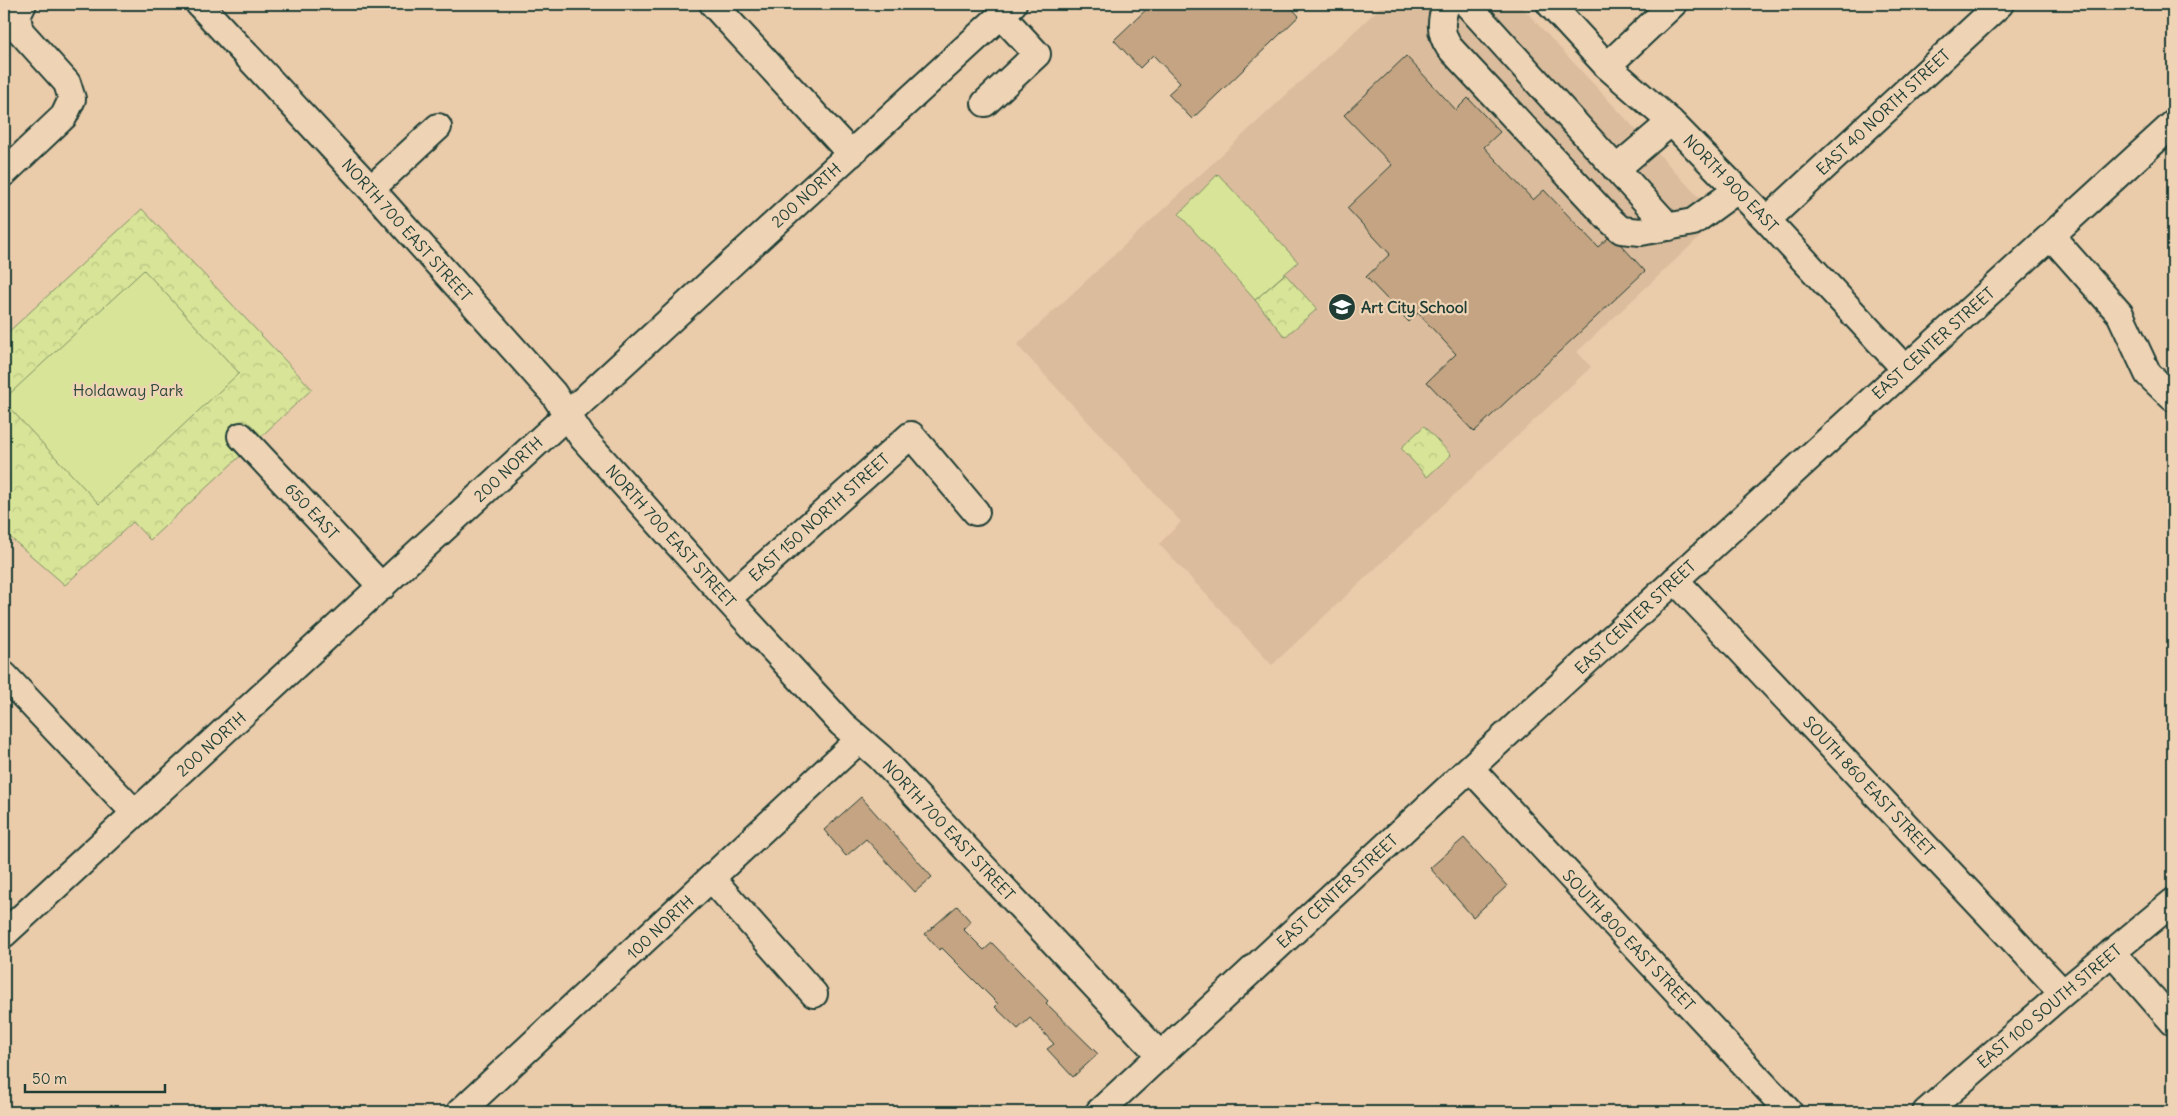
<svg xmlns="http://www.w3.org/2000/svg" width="2177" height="1116" font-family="Delius,sans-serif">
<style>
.built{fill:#dbbc9c}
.forest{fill:url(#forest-crowns);stroke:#7c9066}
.garden{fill:#d8e497;stroke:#7c9066}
.building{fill:#c4a482;stroke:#1f3d34}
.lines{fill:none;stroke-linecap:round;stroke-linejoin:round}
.minor-casing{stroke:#1f3d34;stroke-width:30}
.minor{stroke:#eed4b5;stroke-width:26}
.labels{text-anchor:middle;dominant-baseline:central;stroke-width:4.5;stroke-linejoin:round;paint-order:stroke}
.street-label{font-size:16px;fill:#1f3d34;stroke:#eed4b5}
.poi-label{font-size:16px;font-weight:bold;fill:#1f3d34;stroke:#eed4b5;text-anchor:start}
.park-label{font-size:16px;fill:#284539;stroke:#eed4b5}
</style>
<defs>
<pattern id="forest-crowns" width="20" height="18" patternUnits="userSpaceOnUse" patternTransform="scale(1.25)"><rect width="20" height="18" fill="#d8e497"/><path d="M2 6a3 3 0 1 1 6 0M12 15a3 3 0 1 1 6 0" fill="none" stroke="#b9c483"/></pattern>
</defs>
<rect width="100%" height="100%" fill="#eacbaa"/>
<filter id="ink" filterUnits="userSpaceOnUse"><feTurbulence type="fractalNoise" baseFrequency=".02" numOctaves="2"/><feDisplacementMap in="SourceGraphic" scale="10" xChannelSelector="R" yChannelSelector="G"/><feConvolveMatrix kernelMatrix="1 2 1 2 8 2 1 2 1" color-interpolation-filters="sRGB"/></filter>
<g filter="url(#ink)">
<path class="built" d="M1384,4H1519L1719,219L1577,352L1591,367L1272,665L1159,544L1181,522L1017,345Z"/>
<path class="forest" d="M142,209L312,389L150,540L133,522L65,585L4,532V336Z
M1285,274L1317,309L1285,337L1255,300Z
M1424,426L1451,455L1427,477L1401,448Z"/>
<path class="garden" d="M1218,174L1298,262L1255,300L1179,214Z
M144,270L239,373L99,504L4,402V399Z"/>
<path class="building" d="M1152,4H1288L1299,16L1192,119L1168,94L1180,83L1153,55L1140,68L1114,40Z
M1406,56L1456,110L1468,98L1500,132L1484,147L1533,200L1544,190L1598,247L1608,238L1621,245L1645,271L1474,432L1427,382L1456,354L1418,313L1409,322L1366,277L1390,254L1347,208L1392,165L1344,115Z
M861,797L932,877L915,892L866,839L846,856L824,830Z
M1464,838L1507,886L1473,917L1430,868Z
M957,906L971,922L963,929L984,950L992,943L1048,1001L1046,1003L1098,1054L1073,1077L1047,1049L1054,1044L1030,1018L1018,1029L995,1007L998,1004L942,948L939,950L925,934Z"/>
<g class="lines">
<g class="minor-casing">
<path id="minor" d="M199,4L371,189L553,393L582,437L727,599L842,724L880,757L1159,1054
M713,4L851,154
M1446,4C1441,20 1439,32 1449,47L1609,219L1621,230L1641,232L1693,222L1737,190
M1467,4L1669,227
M1550,4L1607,66L1671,122L1767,220L1905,369
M1607,66L1673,4
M985,103L1037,54L1001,15
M1616,169L1671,122
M4,173L64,116L72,99L67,83L20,31L17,16L23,4
M371,189L438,127
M1767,220L2000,4
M2051,236L2120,314L2148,374L2173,398
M241,436L382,587
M1675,580L2063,993
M727,599L911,435L976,512
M4,675L135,813
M1470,768L1789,1112
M712,879L814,994
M4,934L1013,4
M2112,952L2173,1022
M460,1112L859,740
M1099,1112L1470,768L2173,124
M1926,1112L2063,993L2173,902"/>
</g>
<use href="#minor" class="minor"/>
</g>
</g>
<defs>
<g id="school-disc" transform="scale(1.4375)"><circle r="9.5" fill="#1f3d34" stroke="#eed4b5"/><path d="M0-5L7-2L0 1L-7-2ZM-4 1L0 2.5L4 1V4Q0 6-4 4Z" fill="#fff"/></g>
</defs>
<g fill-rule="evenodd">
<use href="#school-disc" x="1342" y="307"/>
</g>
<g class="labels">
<g class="street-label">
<text transform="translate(1883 112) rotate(-43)">EAST 40 NORTH STREET</text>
<text transform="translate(1731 183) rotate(46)">NORTH 900 EAST</text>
<text transform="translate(806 195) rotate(-42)">200 NORTH</text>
<text transform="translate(407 230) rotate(48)">NORTH 700 EAST STREET</text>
<text transform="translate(1933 343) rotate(-42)">EAST CENTER STREET</text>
<text transform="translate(508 469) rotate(-43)">200 NORTH</text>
<text transform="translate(312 511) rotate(47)">650 EAST</text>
<text transform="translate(819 517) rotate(-42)">EAST 150 NORTH STREET</text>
<text transform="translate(671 536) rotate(48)">NORTH 700 EAST STREET</text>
<text transform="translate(1635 617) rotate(-43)">EAST CENTER STREET</text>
<text transform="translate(211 744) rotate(-42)">200 NORTH</text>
<text transform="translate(1869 786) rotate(47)">SOUTH 860 EAST STREET</text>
<text transform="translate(949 830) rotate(47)">NORTH 700 EAST STREET</text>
<text transform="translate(1337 891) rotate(-43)">EAST CENTER STREET</text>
<text transform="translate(660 927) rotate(-43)">100 NORTH</text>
<text transform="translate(1629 940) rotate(47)">SOUTH 800 EAST STREET</text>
<text transform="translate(2049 1006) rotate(-40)">EAST 100 SOUTH STREET</text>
</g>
<g class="poi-label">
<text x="1361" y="307">Art City School</text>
</g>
<g class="park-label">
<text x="128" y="390">Holdaway Park</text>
</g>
</g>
<rect width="2177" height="1116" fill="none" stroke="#eed4b5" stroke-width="20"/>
<rect x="10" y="10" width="2157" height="1096" fill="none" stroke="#1f3d34" stroke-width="2" filter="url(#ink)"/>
<path d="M25 1084v8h140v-8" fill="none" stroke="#1f3d34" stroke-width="2.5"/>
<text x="32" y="1084" font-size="15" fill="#1f3d34" stroke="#eed4b5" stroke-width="4" paint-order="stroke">50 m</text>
</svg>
